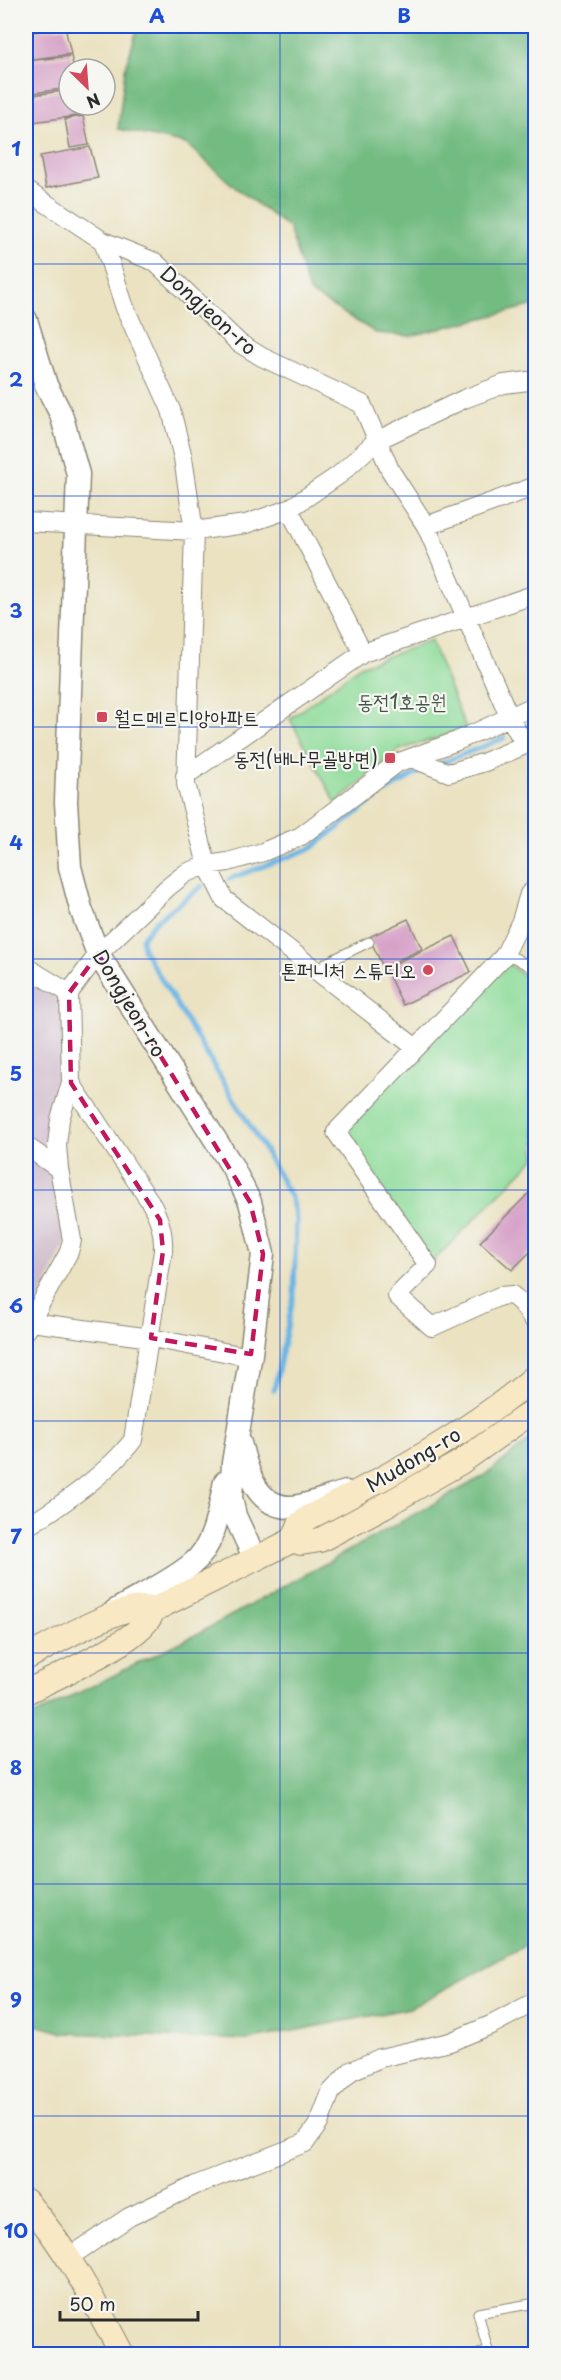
<svg xmlns="http://www.w3.org/2000/svg" width="561" height="2380" font-family="'Playpen Sans','Poor Story',sans-serif">
<style>
.industrial{fill:#d0bdcd}
.green{fill:#8ddb99;stroke:#5c8362;stroke-width:1.5}
.forest{fill:#72bb81;stroke:#4e7356;stroke-width:1.5}
.lines{fill:none;stroke-linecap:round;stroke-linejoin:round}
.stream{stroke:#6cb5e4;stroke-width:5}
.building{fill:#d6a2c8}
.service-casing{stroke:#8a8676;stroke-width:11}
.minor-casing{stroke:#8a8676;stroke-width:20}
.tertiary-casing{stroke:#8a8676;stroke-width:25}
.secondary-casing{stroke:#8a8676;stroke-width:26}
.service{stroke:#fff;stroke-width:9}
.minor{stroke:#fff;stroke-width:18}
.tertiary{stroke:#fff;stroke-width:22}
.secondary{stroke:#f8e8c3;stroke-width:24}
.marked{fill:none;stroke:#c2185b;stroke-width:4.5;stroke-dasharray:12 8;stroke-linejoin:round}
.grid{fill:none;stroke:#1d4ed8;stroke-width:1.5;stroke-opacity:0.55}
.poi-dot{fill:#d1495b;stroke:#f6f6f2;stroke-width:2}
.labels{text-anchor:middle;dominant-baseline:central;stroke-width:4.5;stroke-linejoin:round;paint-order:stroke}
.street-label{font-size:20px;fill:#2b2b2b;stroke:#f6f6f2}
.park-label{font-size:20px;fill:#445746;stroke:#f6f6f2}
.poi-label{font-size:20px;fill:#2b2b2b;stroke:#f6f6f2;text-anchor:end}
.neatline{fill:none;stroke:#1d4ed8;stroke-width:2}
.grid-label{font-size:20px;text-anchor:middle;font-weight:bold;fill:#1d4ed8}
</style>
<rect width="100%" height="100%" fill="#f6f6f2"/>
<filter id="ink" filterUnits="userSpaceOnUse"><feTurbulence type="fractalNoise" baseFrequency=".0167" numOctaves="2"/><feDisplacementMap in="SourceGraphic" scale="12" xChannelSelector="R" yChannelSelector="G"/><feConvolveMatrix kernelMatrix="1 2 1 2 8 2 1 2 1" color-interpolation-filters="sRGB"/></filter>
<filter id="wash" filterUnits="userSpaceOnUse"><feTurbulence type="fractalNoise" baseFrequency=".008" numOctaves="4" result="noise"/><feDisplacementMap in="SourceGraphic" scale="24" xChannelSelector="R" yChannelSelector="G"/><feGaussianBlur stdDeviation="1.35" result="paint"/><feColorMatrix in="noise" values="0 0 0 0 0 0 0 0 0 0 0 0 0 0 0 0 0 1.4 0 .05"/><feComposite in="paint" operator="in"/></filter>
<g filter="url(#wash)">
<rect width="100%" height="100%" fill="#eae2c1"/>
<path class="industrial" d="M26,967L69,993L60,1119L71,1230L26,1330Z"/>
<path class="green" d="M431,641L466,729L399,750L336,803L290,719L360,666Z
M504,960L535,985V1158L432,1262L341,1132Z"/>
<path class="forest" d="M138,26H535V305L410,336L376,333L309,292L289,228L236,188L186,144L118,129L125,70Z
M535,1436V1940L410,2008L248,2040L64,2033L26,2022V1719L201,1632L484,1476Z"/>
<g class="lines">
<path class="stream" d="M530,727L536,724
M439,764L504,738
M229,879L312,848L381,794L424,769
M202,886L155,922L142,938L143,949L263,1147L291,1198L296,1218L294,1295L274,1390"/>
</g>
<g id="blocks">
<path class="building" d="M28,26H57V27L29,31Z
M65,27L71,54L26,60V33Z
M71,56L74,69H69V88L26,94V61Z
M69,90V105H81L83,115L26,123V96Z
M83,116L89,145L70,148L65,119Z
M90,147L98,178L46,188L40,156Z
M408,919L422,949L383,967L369,937Z
M454,936L471,972L403,1005L385,968Z
M536,1186V1246L512,1270L480,1242Z"/>
</g>
</g>
<g filter="url(#ink)">
<use href="#blocks" fill-opacity="0" stroke="#8a8676" stroke-width="1.5"/>
<g class="lines">
<g class="service-casing">
<path id="service" d="M504,956L515,958L536,970
M321,974L326,963L369,942
M476,2354L488,2350L478,2313L536,2303"/>
</g>
<g class="minor-casing">
<path id="minor" d="M26,190L103,241L155,262L239,343L262,357L362,404L390,470L426,526L509,716L525,745
M103,241L125,308L171,410L183,458L194,531L186,784L207,865L224,899L416,1048
M289,509L363,653
M26,522L194,531L246,524L289,509L339,475L376,441L464,399L504,384L536,380
M426,526L536,486
M411,758L449,773L485,762L534,741
M185,776L363,653L536,594
M536,888L529,894L521,921L504,956L336,1132L428,1265L397,1296L432,1327L500,1296L512,1295L521,1303L536,1323
M26,967L69,993
M69,993L98,954L167,888L186,873L207,865L228,862L263,852L301,836L397,763L457,741L536,705
M26,1146L59,1169
M31,1322L151,1338L250,1357
M26,1330L69,1252L72,1240L59,1169L57,1145L60,1119L71,1083L69,993
M26,1527C61,1506 109,1472 133,1440L163,1251C164,1231 159,1217 149,1200L71,1083
M68,2258L129,2217L196,2185L305,2143L319,2123L331,2092L351,2071L380,2058L450,2042L493,2024L536,2001"/>
</g>
<g class="tertiary-casing">
<path id="tertiary" d="M26,320L46,385L61,414L78,474L66,802L70,867L81,909L98,954L232,1166L250,1202L263,1254L251,1354L233,1463L231,1498L235,1516L255,1559
M26,1318L31,1322
M240,1443C247,1469 255,1508 292,1507C307,1506 331,1496 346,1492
M115,1611C138,1597 172,1581 192,1564C215,1546 219,1509 225,1482"/>
</g>
<g class="secondary-casing">
<path id="secondary" d="M293,1540L301,1543L320,1540L384,1506L461,1462L536,1409
M26,1658C49,1646 131,1597 153,1610
M26,1692C53,1678 147,1639 153,1610L293,1540L300,1524L308,1518C387,1477 467,1434 536,1376
M26,2201C66,2247 94,2301 122,2354"/>
</g>
<use href="#service" class="service"/>
<use href="#minor" class="minor"/>
<use href="#tertiary" class="tertiary"/>
<use href="#secondary" class="secondary"/>
</g>
</g>
<path class="marked" d="M98,954L250,1202L263,1254L251,1354L151,1338L163,1251L160,1220L71,1083L69,993Z"/>
<path class="grid" d="M280,26V2354M26,264H536M26,496H536M26,727H536M26,959H536M26,1190H536M26,1421H536M26,1653H536M26,1884H536M26,2116H536"/>
<g class="poi-dot">
<rect x="96" y="711" width="12" height="12" rx="3"/>
<rect x="384" y="752" width="12" height="12" rx="3"/>
<circle cx="428" cy="970" r="6"/>
</g>
<g class="labels">
<g class="street-label">
<text transform="translate(209 310) rotate(42)">Dongjeon-ro</text>
<text transform="translate(130 1003) rotate(59)">Dongjeon-ro</text>
<text transform="translate(413 1459) rotate(-31)">Mudong-ro</text>
</g>
<g class="park-label">
<text x="402" y="701">동전1호공원</text>
</g>
<g class="poi-label">
<text x="114" y="717" text-anchor="start">월드메르디앙아파트</text>
<text x="378" y="758">동전(배나무골방면)</text>
<text x="416" y="970">톤퍼니처 스튜디오</text>
</g>
</g>
<rect width="561" height="2380" fill="none" stroke="#f6f6f2" stroke-width="66"/>
<g transform="translate(87 87) rotate(155)"><circle r="28" fill="#f6f6f2" stroke="#a5a5a2" stroke-width="1.5"/>
<path d="M0-4.5L10 22L0 15L-10 22Z" fill="#d1495b"/>
<text y="-9" font-size="16" font-weight="bold" text-anchor="middle" fill="#2b2b2b">N</text>
</g>
<path d="M60 2311v9h138v-9" fill="none" stroke="#2b2b2b" stroke-width="3"/>
<text x="69" y="2311" font-size="18" fill="#2b2b2b" stroke="#f6f6f2" stroke-width="4.5" paint-order="stroke">50 m</text>
<rect x="33" y="33" width="495" height="2314" class="neatline"/>
<g class="grid-label">
<text x="157" y="23">A</text>
<text x="404" y="23">B</text>
<text x="16" y="156">1</text>
<text x="16" y="387">2</text>
<text x="16" y="618">3</text>
<text x="16" y="850">4</text>
<text x="16" y="1081">5</text>
<text x="16" y="1313">6</text>
<text x="16" y="1544">7</text>
<text x="16" y="1775">8</text>
<text x="16" y="2007">9</text>
<text x="16" y="2238">10</text>
</g>
</svg>
